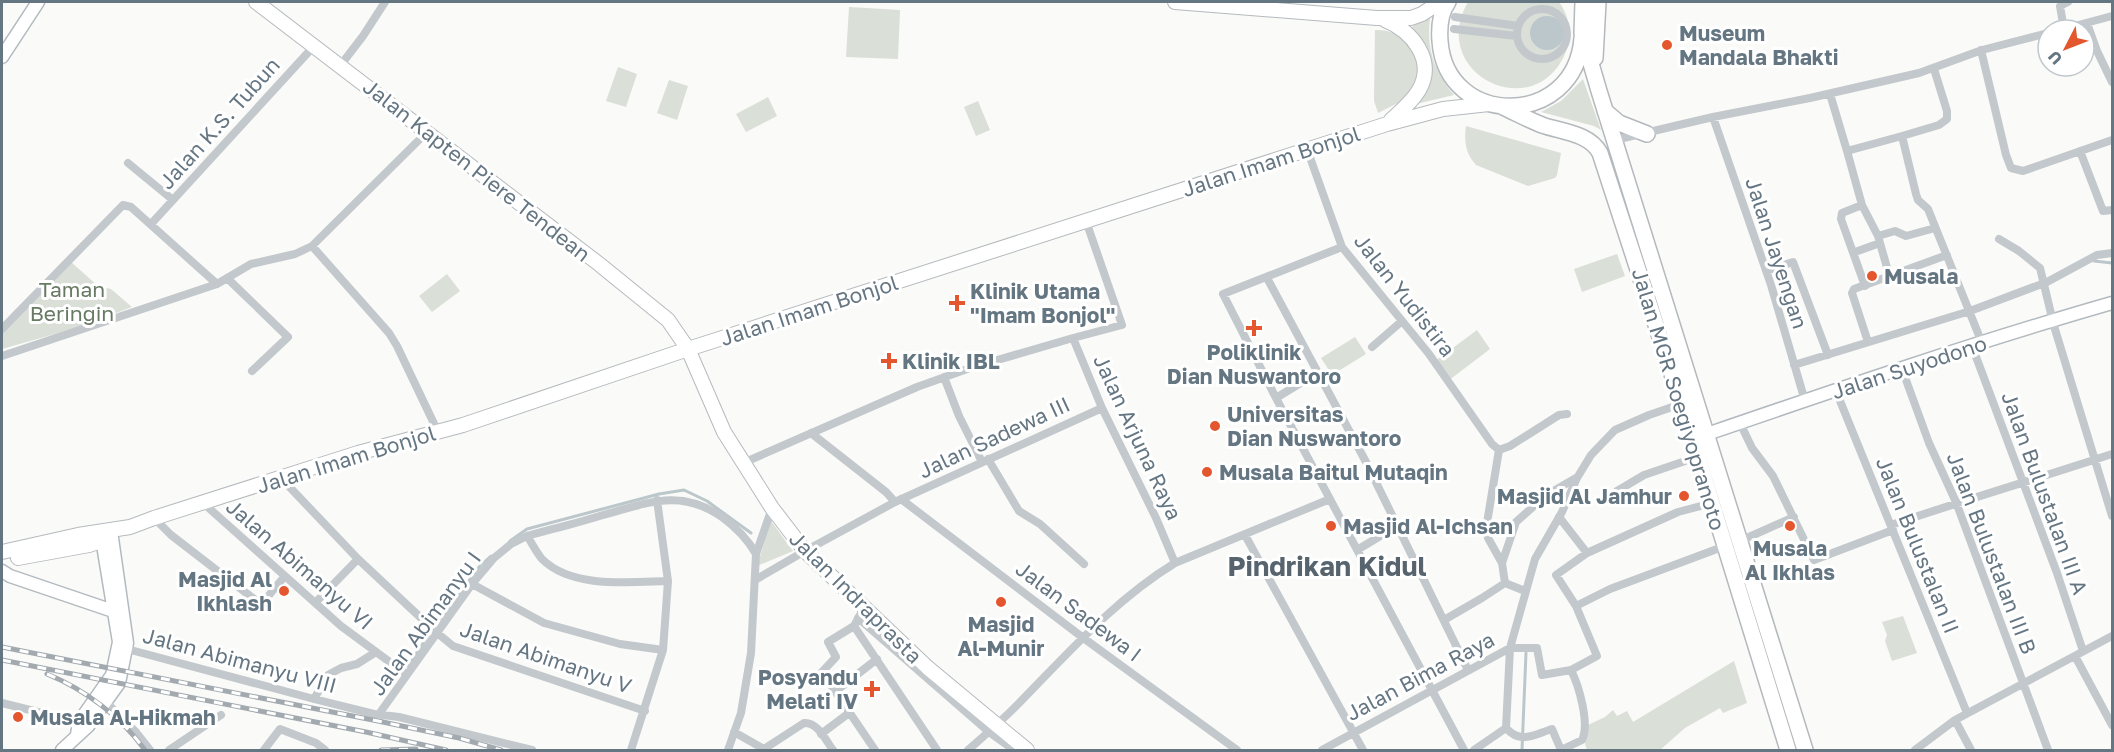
<svg xmlns="http://www.w3.org/2000/svg" width="2114" height="752" font-family="'Golos Text',sans-serif">
<style>
.green{fill:#dadfd7}
.water{fill:#bbc7cb}
.lines{fill:none;stroke-linecap:round;stroke-linejoin:round}
.stream{stroke:#bbc7cb;stroke-width:3}
.secondary-casing{stroke:#b3babf;stroke-width:15}
.primary-casing{stroke:#b5babe;stroke-width:16}
.highway-casing{stroke:#b4b9bd;stroke-width:18}
.street{stroke:#c3c8cc;stroke-width:8}
.secondary{stroke:#fff;stroke-width:12}
.primary{stroke:#fff;stroke-width:14}
.highway{stroke:#fff;stroke-width:15}
.rail-casing{stroke:#a2aab0;stroke-width:5}
.rail{stroke:#fff;stroke-width:3;stroke-dasharray:9;stroke-linecap:butt}
.poi-dot{fill:#e4572e;stroke:#fff;stroke-width:2}
.labels{text-anchor:middle;dominant-baseline:central;stroke-width:6;stroke-linejoin:round;paint-order:stroke}
.poi-label{font-size:21px;font-weight:bold;fill:#657683;stroke:#fff;text-anchor:start}
.street-label{font-size:21px;fill:#657683;stroke:#fff}
.park-label{font-size:21px;fill:#687a64;stroke:#fff}
.district-label{font-size:27px;font-weight:bold;fill:#57646e;stroke:#fff}
</style>
<rect width="100%" height="100%" fill="#fafaf8"/>
<path class="green" d="M1468,2H1559C1570,17 1573,37 1565,54C1533,126 1427,73 1468,2Z
M849,7L900,10L898,59L846,57Z
M1431,13C1425,46 1433,70 1454,95L1416,104L1426,84L1409,29Z
M1375,30C1397,29 1406,42 1419,57L1417,84L1398,103L1378,113L1374,101Z
M618,67L637,74L626,107L606,101Z
M1583,79L1601,130L1594,126L1541,112L1561,101Z
M669,80L688,86L677,120L657,113Z
M768,97L777,116L746,132L736,114Z
M978,101L990,130L976,136L964,107Z
M1466,126L1561,153L1557,175L1555,178L1528,186L1476,165C1465,153 1464,140 1466,126Z
M1617,254L1625,276L1582,292L1574,269Z
M71,262L98,286L111,289L132,307L76,328L2,349V332Z
M447,274L460,291L432,312L419,296Z
M1477,330L1490,349L1448,381L1434,362Z
M1355,337L1366,354L1332,375L1321,358Z
M771,521L793,551L757,566Z
M1903,616L1917,653L1892,661L1885,641L1887,635L1882,622Z
M1734,661L1747,703L1723,713L1720,708L1685,728L1660,750H1587L1585,744L1588,725L1605,717L1613,710L1617,716L1627,711L1633,722Z"/>
<path class="water" d="M1530 33a17 17 0 1 1 34 0a17 17 0 1 1-34 0Z"/>
<g class="lines">
<path class="stream" d="M2094,261L2112,263
M510,541L527,529L659,494L684,490L707,501L751,533
M439,621L480,566L491,556
M408,666L428,636
M1522,750L1526,653"/>
<g class="secondary-casing">
<path id="secondary" d="M2,57L38,2
M1707,434C1841,388 1976,342 2112,303
M2,571L10,576L119,613
M77,735L79,722L112,675L119,642L101,533
M62,750L88,726L119,683L127,643L111,531"/>
</g>
<g class="primary-casing">
<path id="primary" d="M256,2L599,264L668,320L688,349L724,432L772,508L805,551L928,668L1027,750
M1175,2L1377,18H1411L1422,14L1440,2
M1385,20C1412,31 1436,60 1419,90C1412,102 1401,111 1391,120
M2,552L78,535L130,527L154,518L358,453L463,425L688,349L1387,124L1443,109L1489,104
M18,558L89,545L110,538"/>
</g>
<g class="highway-casing">
<path id="highway" d="M1448,2C1440,13 1439,28 1440,41C1446,128 1575,129 1582,38
M1583,2L1582,33L1599,91L1805,750
M1595,58L1598,2
M1503,107C1516,113 1529,120 1542,125C1562,132 1589,133 1600,153L1673,377L1788,750
M1605,111L1619,123L1647,134"/>
</g>
<path class="street" d="M1517 34a25 25 0 1 1 50 0a25 25 0 1 1-50 0Z
M1455,17L1518,26
M2087,23L2097,51L2112,82
M1454,29L1517,36
M2064,29L2060,6L2068,2
M2060,30L2112,16
M1981,50L2006,155L2011,168L2023,171L2112,140
M340,66L363,36L385,2
M1830,94L1847,151L1902,136L1916,194L1918,200L1928,209L1982,343
M1713,117L1771,285L1805,401
M1902,136L1939,125L1947,119V111L1934,69
M1615,140L1713,117L1810,98L1919,73L1982,50L2048,33
M1307,149L1342,247L1429,354L1492,444L1499,450
M1847,151L1862,205L1878,236L1890,278
M2080,151L2103,211L2112,210
M128,163L173,200
M1862,205L1842,213L1841,219L1865,286
M1086,221L1122,325L1073,338L1102,408L1156,518L1175,563L1330,499
M151,224L314,46
M1878,236L1895,231L1906,236L1935,228
M1999,239L2019,251L2040,268L2054,326L2112,516
M312,246L389,333L397,346L438,432
M1342,247L1223,294L1276,398L1464,750
M1855,252L1880,243
M1766,271L1793,262L1828,355
M227,278L288,337L252,371
M1267,278L1366,462L1468,670
M2,329L123,205L131,207L217,284
M1868,342L1852,293L1854,289L1947,255
M1972,346L2057,573L2083,651
M1372,347L1402,321
M2,356L217,284L251,264L295,254L312,246L427,132
M1794,365L1970,311L2047,282L2097,255L2112,253
M1902,369L1929,443L1956,502L2048,750
M944,377L959,416L982,462
M1836,391L1967,713
M1276,398L1317,373
M1740,423L1752,448L1773,476L1814,560L1893,530
M811,433L886,492L895,502
M1499,450L1486,529L1488,538L1502,563L1505,583
M1499,450L1510,446L1559,415L1567,414
M988,459L1019,511L1040,524L1084,564
M743,463L917,387L970,368L1073,338
M281,478L358,559L436,632L453,646L645,711
M1617,491L1644,475L1697,457
M901,499L1082,637L1237,750
M202,502L341,626L406,674
M1559,517L1587,553
M154,518L171,535L258,602L265,600L284,577
M1891,525C1965,500 2039,478 2112,454
M1245,535L1363,750
M527,536C532,543 536,552 542,559C572,589 630,582 668,581
M1740,541L1794,517
M1357,550L1397,526
M1502,563L1516,522L1545,496L1576,478
M755,580L805,551L895,502L1102,408
M1505,583L1525,591
M472,584L544,623L620,644L663,650
M315,603L358,559
M1576,606L1610,589L1725,546
M860,615L854,626L937,750
M858,618L989,732L1014,750
M1444,620L1482,598L1505,583
M854,626L828,642L836,657L822,672L875,750
M127,649L314,699L374,714L399,717L532,750
M2075,656L2112,725
M836,691L877,659
M314,699L328,675L341,668L357,664L376,652
M106,702L135,731L150,750
M2,703L82,723
M379,714L472,584L494,558L511,544L527,536C552,529 578,523 603,515C648,503 680,488 722,517C737,528 747,538 756,554
M1955,720L1971,750
M734,732L764,749L804,723C818,722 826,741 833,750
M821,734L849,713
M169,750L221,715
M264,750L280,729L316,743L325,750
M631,750L663,650L668,581L657,500
M728,750L741,713L751,653L756,554L772,508
M968,750C986,734 1005,718 1022,700C1070,651 1116,599 1175,563
M1322,750L1510,648L1535,559L1562,512L1577,478L1591,455L1615,430L1649,415L1681,404
M1474,750L1506,728
M1561,750L1582,740C1590,724 1579,686 1571,670L1597,656L1576,606L1556,575L1587,553L1678,512L1712,503
M1561,750L1552,729C1535,734 1521,745 1506,728L1510,648H1537L1542,675L1571,670
M1915,750L1955,720L2112,636"/>
<use href="#secondary" class="secondary"/>
<use href="#primary" class="primary"/>
<use href="#highway" class="highway"/>
<g class="rail-casing">
<path id="rail" d="M2,647L378,721L459,738L501,750
M2,660L366,732L446,750
M47,674C86,690 121,717 145,750
M381,750L416,749"/>
</g>
<use href="#rail" class="rail"/>
</g>
<g class="poi-dot">
<circle cx="1667" cy="45" r="6"/>
<circle cx="1872" cy="276" r="6"/>
<path d="M954 294h6v6h6v6h-6v6h-6v-6h-6v-6h6z"/>
<path d="M1251 319h6v6h6v6h-6v6h-6v-6h-6v-6h6z"/>
<path d="M886 352h6v6h6v6h-6v6h-6v-6h-6v-6h6z"/>
<circle cx="1215" cy="426" r="6"/>
<circle cx="1207" cy="472" r="6"/>
<circle cx="1684" cy="496" r="6"/>
<circle cx="1331" cy="526" r="6"/>
<circle cx="1790" cy="526" r="6"/>
<circle cx="284" cy="591" r="6"/>
<circle cx="1001" cy="602" r="6"/>
<path d="M869 680h6v6h6v6h-6v6h-6v-6h-6v-6h6z"/>
<circle cx="18" cy="717" r="6"/>
</g>
<g class="labels">
<g class="poi-label">
<text x="1679" y="33">Museum<tspan x="1679" dy="24">Mandala Bhakti</tspan></text>
<text x="1884" y="276">Musala</text>
<text x="970" y="291">Klinik Utama<tspan x="970" dy="24">"Imam Bonjol"</tspan></text>
<text x="1254" y="352" text-anchor="middle">Poliklinik<tspan x="1254" dy="24">Dian Nuswantoro</tspan></text>
<text x="902" y="361">Klinik IBL</text>
<text x="1227" y="414">Universitas<tspan x="1227" dy="24">Dian Nuswantoro</tspan></text>
<text x="1219" y="472">Musala Baitul Mutaqin</text>
<text x="1672" y="496" text-anchor="end">Masjid Al Jamhur</text>
<text x="1343" y="526">Masjid Al-Ichsan</text>
<text x="1790" y="548" text-anchor="middle">Musala<tspan x="1790" dy="24">Al Ikhlas</tspan></text>
<text x="272" y="579" text-anchor="end">Masjid Al<tspan x="272" dy="24">Ikhlash</tspan></text>
<text x="1001" y="624" text-anchor="middle">Masjid<tspan x="1001" dy="24">Al-Munir</tspan></text>
<text x="858" y="677" text-anchor="end">Posyandu<tspan x="858" dy="24">Melati IV</tspan></text>
<text x="30" y="717">Musala Al-Hikmah</text>
</g>
<g class="street-label">
<text transform="translate(219 123) rotate(-48)">Jalan K.S. Tubun</text>
<text transform="translate(1271 161) rotate(-18)">Jalan Imam Bonjol</text>
<text transform="translate(477 170) rotate(38)">Jalan Kapten Piere Tendean</text>
<text transform="translate(1777 253) rotate(72)">Jalan Jayengan</text>
<text transform="translate(1405 295) rotate(52)">Jalan Yudistira</text>
<text transform="translate(809 310) rotate(-18)">Jalan Imam Bonjol</text>
<text transform="translate(1909 367) rotate(-18)">Jalan Suyodono</text>
<text transform="translate(1679 399) rotate(73)">Jalan MGR Soegiyopranoto</text>
<text transform="translate(994 437) rotate(-25)">Jalan Sadewa III</text>
<text transform="translate(1138 437) rotate(65)">Jalan Arjuna Raya</text>
<text transform="translate(346 459) rotate(-17)">Jalan Imam Bonjol</text>
<text transform="translate(2045 493) rotate(70)">Jalan Bulustalan III A</text>
<text transform="translate(1918 545) rotate(68)">Jalan Bulustalan II</text>
<text transform="translate(1992 553) rotate(69)">Jalan Bulustalan III B</text>
<text transform="translate(300 564) rotate(41)">Jalan Abimanyu VI</text>
<text transform="translate(856 597) rotate(45)">Jalan Indraprasta</text>
<text transform="translate(1079 611) rotate(37)">Jalan Sadewa I</text>
<text transform="translate(425 623) rotate(-54)">Jalan Abimanyu I</text>
<text transform="translate(546 657) rotate(19)">Jalan Abimanyu V</text>
<text transform="translate(240 660) rotate(15)">Jalan Abimanyu VIII</text>
<text transform="translate(1420 676) rotate(-28)">Jalan Bima Raya</text>
</g>
<g class="park-label">
<text x="72" y="289">Taman<tspan x="72" dy="24">Beringin</tspan></text>
</g>
<g class="district-label">
<text x="1327" y="566">Pindrikan Kidul</text>
</g>
</g>
<rect width="2114" height="752" fill="none" stroke="#657683" stroke-width="6"/>
<g transform="translate(2066 48) rotate(228)"><circle r="28" fill="#ffffff" stroke="#c1c8cd" stroke-width="1.5"/>
<path d="M0-4.5L10 22L0 15L-10 22Z" fill="#e4572e"/>
<text y="-9" font-size="16" font-weight="bold" text-anchor="middle" fill="#657683">U</text>
</g>
</svg>
